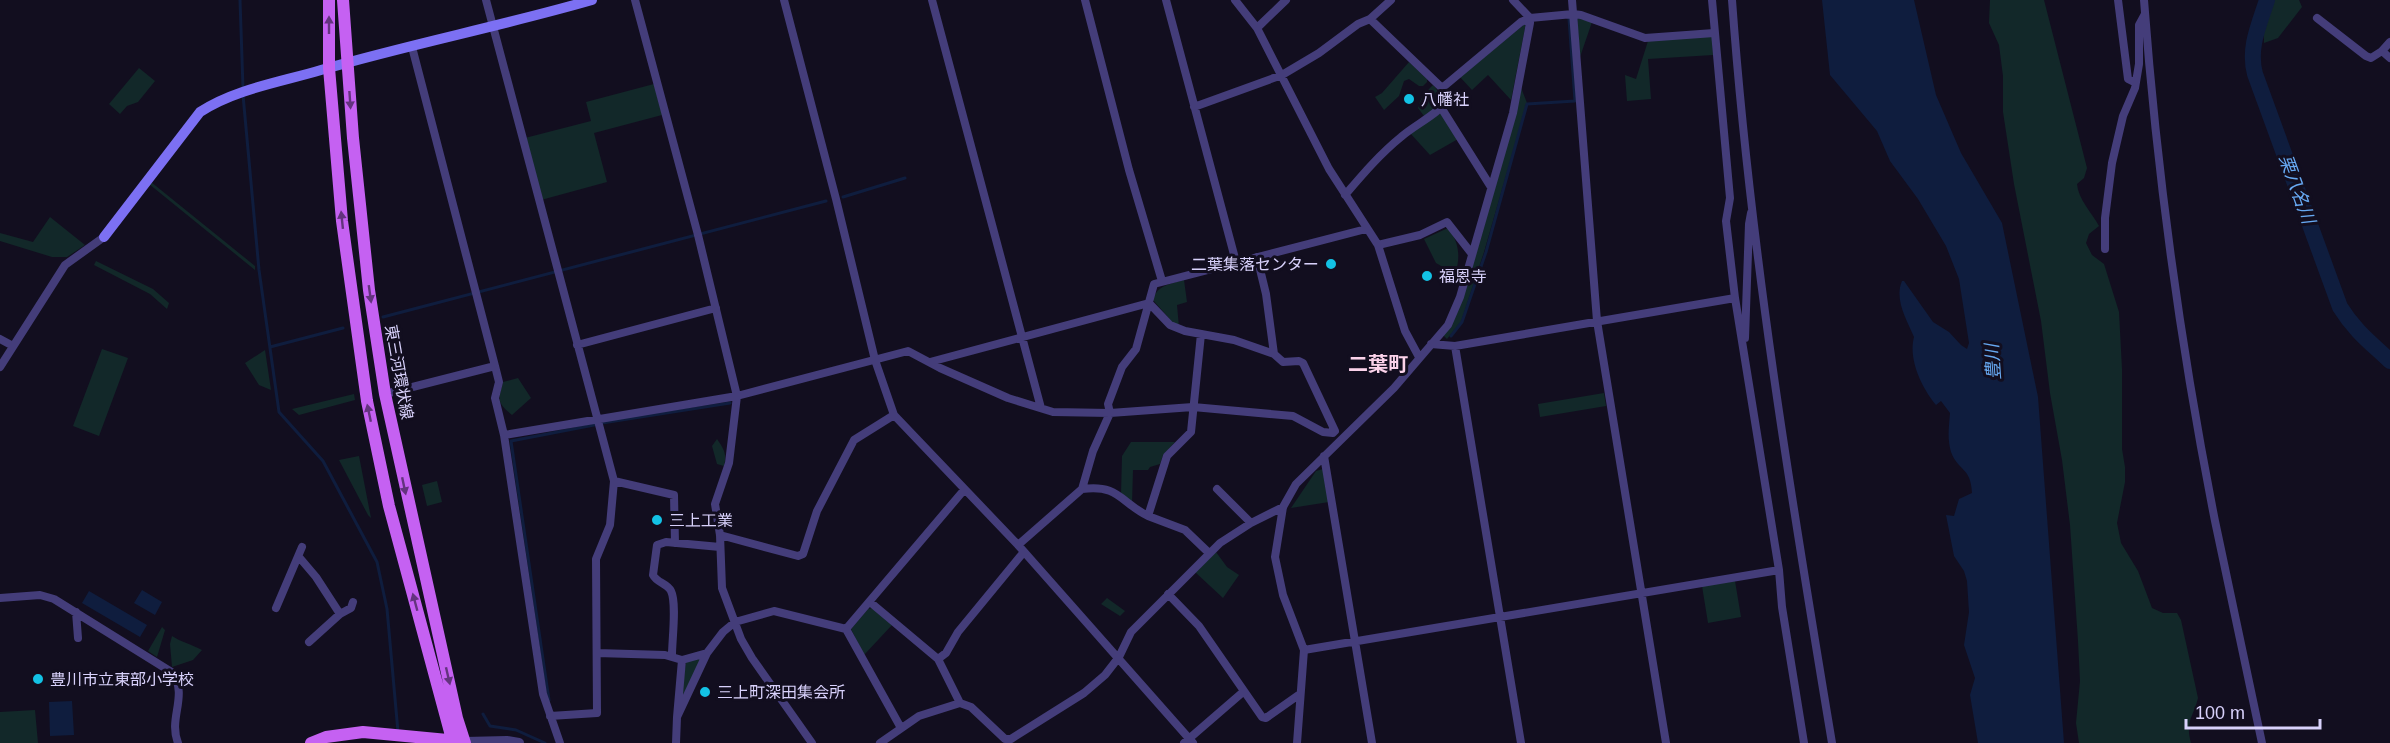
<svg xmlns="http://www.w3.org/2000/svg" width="2390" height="743" font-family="Arial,'Noto Sans JP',sans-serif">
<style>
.green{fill:#122829}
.water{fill:#0f1d3e}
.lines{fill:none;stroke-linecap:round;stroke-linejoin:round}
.stream{stroke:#0f1d3e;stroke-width:3}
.river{stroke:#0f1d3e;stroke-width:16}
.minor{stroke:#443d7a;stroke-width:8}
.tertiary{stroke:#443d7a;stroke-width:10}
.secondary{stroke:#7c70f3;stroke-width:10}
.primary{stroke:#c561f2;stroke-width:12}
.oneway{fill:#63337e}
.poi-dot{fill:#13c2e5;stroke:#120e1f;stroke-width:2}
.labels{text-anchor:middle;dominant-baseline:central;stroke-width:6;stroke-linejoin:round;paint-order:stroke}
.poi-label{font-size:16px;fill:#d8d1fb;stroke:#120e1f;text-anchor:start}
.street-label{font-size:16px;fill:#d8d1fb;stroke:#120e1f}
.water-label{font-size:18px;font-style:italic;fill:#67a9f2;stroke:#120e1f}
.quarter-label{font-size:20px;font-weight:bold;fill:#fbd2ea;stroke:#120e1f}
</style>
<rect width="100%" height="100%" fill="#120e1f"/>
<path class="green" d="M1990,0H2044L2087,168L2084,178L2077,184C2078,199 2092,213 2099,226L2089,234L2086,243L2092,255L2104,264L2119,312L2122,369V449L2125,467V482L2117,523L2121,543L2138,571L2152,608L2163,613H2177L2181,620L2198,698C2193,718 2185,721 2191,743H2079L2076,723L2080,681L2078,641L2070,525L2062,460L2050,393L2041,321L2014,184L2003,112V76L1999,45L1989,23Z
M2273,0H2299L2302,7L2278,38L2264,43V29Z
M1577,18L1592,22L1580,57Z
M1526,23L1511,100L1488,75L1472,90L1460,77Z
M1712,36L1713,55L1648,59L1651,99L1627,101L1625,75L1636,79L1648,41Z
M1409,62L1427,79V82L1423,86H1419L1409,79L1404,81L1399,96L1384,110L1375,97L1382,93Z
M139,68L155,81L138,102L127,106L120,114L109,104Z
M654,84L662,115L594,133L607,182L541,200L525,138L591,121L586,102Z
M1433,85C1448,101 1438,108 1424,116L1418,108C1420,98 1426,92 1433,85Z
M1520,85L1527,103L1484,252L1461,322L1447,339L1443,335L1451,326Z
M1441,113L1458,139L1430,155L1410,133Z
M151,182L255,266V270L149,184Z
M50,217L85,245L67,257H52L0,241V233L33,242Z
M1448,228C1459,242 1461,257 1455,274L1436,263L1424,239Z
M96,261L153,289L169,303L167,309L150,294L94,265Z
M1184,280L1187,302L1177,305L1179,327L1174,324L1153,300C1157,285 1170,284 1184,280Z
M102,349L128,358L99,436L73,426Z
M265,350L271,390L259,385L245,363Z
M518,378L531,398L512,415C497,402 498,401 503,382Z
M1604,393L1606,406L1540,417L1538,404Z
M354,394L355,400L299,415L292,409Z
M717,439C724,449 727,454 724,466L717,464L712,446Z
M1131,442H1175L1163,455L1160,464L1150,467L1148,470H1133L1132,504L1121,495L1122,456Z
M359,456L371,518L368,515L339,460Z
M1323,469L1329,502L1291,508L1316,471Z
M437,481L442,502L427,506L422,485Z
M1216,552L1227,567L1239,575L1223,598L1195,572Z
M1735,581L1741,617L1708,623L1702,586Z
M1107,598L1125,611L1120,616L1101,604Z
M872,608L892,625L864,655L851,629L868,609Z
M162,627L165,630L157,657L148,651Z
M172,636C181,642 191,644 202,650L193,660L172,667L170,644Z
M702,657L681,700L686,662Z
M35,710L38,743H0V712Z"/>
<path class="water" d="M1822,0H1914L1936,95L1961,153L2002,223L2038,397L2064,743H1978L1970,695L1975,678L1964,645L1969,612L1967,581L1964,571L1954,556L1946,515L1954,516L1959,499L1972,493C1971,467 1958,471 1951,452C1947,438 1949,427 1950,413L1941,401L1936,405C1922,388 1908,360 1914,337C1907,320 1894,300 1902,281H1904L1933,322L1949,332L1961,345L1967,349L1969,343L1959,279L1946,246L1918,199L1890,161L1877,131L1830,75Z
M142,590L162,602L155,615L134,603Z
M89,591L147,625L140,637L82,603Z
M72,701L74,735L50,736L49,702Z"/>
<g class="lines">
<path class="stream" d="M240,0L243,88
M243,95L259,270L279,412L323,461L377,562L387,609L398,732
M843,197L905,178
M383,317L826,201
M1451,336L1462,322L1486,252L1527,104L1575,101L1569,19
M270,347L343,328
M602,423L730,403
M549,700L511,441L594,425
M483,714L490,726L516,730L545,743"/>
<path class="river" d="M2267,0C2259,25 2248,48 2255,74L2340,307C2355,331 2370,342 2390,361"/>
<path class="minor" d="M486,0L614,481L610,525L596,559L597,713L550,716
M635,0L698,235L737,396L729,463L715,504L720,535L722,588L741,639L752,658L812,743
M784,0L836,199L875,360L894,415L1018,545L1193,743
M932,0L1041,408
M1085,0L1129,170L1162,281
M1166,0L1236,262
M1235,0L1257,28L1329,169L1378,245L1405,331L1419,357
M1572,0L1597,321L1666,743
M1712,0L1730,198L1726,221L1735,298L1779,570L1782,607L1804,743
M1732,0C1750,249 1791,497 1832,743
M2118,0L2128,79L2134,82L2136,80
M2144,0C2157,175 2181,349 2215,521C2230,595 2246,669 2262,743
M2317,18L2366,56L2371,58L2382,51L2390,42
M1370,19L1442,88L1521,22L1530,18L1573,14L1581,15L1645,38L1714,33
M1257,28L1286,0
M412,47L495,366
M2382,51L2390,58
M1194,107L1282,75L1319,53L1358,24L1370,19L1391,0
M1442,109L1491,187
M1345,195C1363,174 1380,154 1401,137C1416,124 1437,115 1449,99L1442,88
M1378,245L1420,235L1447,222L1472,254
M2105,249V218L2112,163L2123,116L2135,88L2139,64V25L2145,14
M1149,303L1170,325L1185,331L1234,340L1274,354
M1201,334L1191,432L1167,456L1148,516L1185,530L1209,553
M1745,338L1749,224L1751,213
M0,339L13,346
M1431,344L1455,346L1735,298
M577,345L716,308
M1455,346L1521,743
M930,362L1149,303
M0,367L65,265L104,237
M385,394L495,366L499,382L495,398L504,435L543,694L560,743
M504,435L737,396L908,351L940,368L1008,398L1053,412L1110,413L1193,407L1293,416L1323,432L1333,433L1335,431L1303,363L1299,361L1283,362L1274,354L1266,294L1257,257
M1324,456L1372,743
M614,481L674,495L675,543
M1082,489C1119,484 1120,502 1148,516
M1217,489L1251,523
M720,535L798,556L803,554L817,511L854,440L894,415
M1018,545L1082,489L1093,451L1110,413L1108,404L1122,367L1136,349L1154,284L1366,229
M299,557L316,577L340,614
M1168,594L1199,626L1262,717L1266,718L1300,694
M0,598L40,595L54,599L173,673C188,697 168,718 178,743
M870,602L938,659L960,703
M276,608L302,547
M76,612L78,638
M846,629L964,490
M309,642L340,614L351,608L353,602
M1304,650L1779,570
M597,653L665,655L682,660L677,717
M672,655C672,640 677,603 671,591C667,583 657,583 653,575L657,545L666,542L720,547
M938,659L946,653L958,632L1023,553
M682,660L707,653L723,632L735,622L774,611L846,629L901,728
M676,743L677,717L707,653
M880,743L919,716L960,703L971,707L1005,739H1011L1084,693L1105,675L1119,657L1131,632L1220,543L1251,523L1283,507
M1184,743L1243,692
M1297,743L1304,650L1283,595L1275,557L1283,507L1296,484L1394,388L1448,325L1460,297L1513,113L1530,23V18L1513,0"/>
<path class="tertiary" d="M465,742L507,741L519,743"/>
<path class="secondary" d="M104,237L200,112C235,89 281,82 321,70C410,44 502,26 592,0"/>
<path class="primary" d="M329,0V68L342,221L367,401L389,506L453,743
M343,0L353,138L369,290L385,394L457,718L465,743
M311,743L326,737L363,732L458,741"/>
</g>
<defs><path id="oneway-solid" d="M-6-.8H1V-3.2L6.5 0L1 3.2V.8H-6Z" transform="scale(1.5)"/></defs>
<g class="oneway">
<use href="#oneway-solid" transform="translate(329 25) rotate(-90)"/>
<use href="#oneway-solid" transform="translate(350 100) rotate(86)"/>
<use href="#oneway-solid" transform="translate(342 220) rotate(-96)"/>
<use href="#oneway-solid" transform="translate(370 294) rotate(82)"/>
<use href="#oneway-solid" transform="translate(369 413) rotate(-102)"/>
<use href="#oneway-solid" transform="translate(404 486) rotate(78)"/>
<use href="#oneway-solid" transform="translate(415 602) rotate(-105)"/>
<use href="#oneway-solid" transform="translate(448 676) rotate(77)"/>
</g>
<g class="poi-dot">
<circle cx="1409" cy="99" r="6"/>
<circle cx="1331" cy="264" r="6"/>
<circle cx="1427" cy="276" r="6"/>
<circle cx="657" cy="520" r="6"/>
<circle cx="38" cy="679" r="6"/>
<circle cx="705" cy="692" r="6"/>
</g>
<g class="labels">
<g class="poi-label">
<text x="1421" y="99">八幡社</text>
<text x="1319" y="264" text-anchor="end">二葉集落センター</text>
<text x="1439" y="276">福恩寺</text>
<text x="669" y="520">三上工業</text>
<text x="50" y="679">豊川市立東部小学校</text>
<text x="717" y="692">三上町深田集会所</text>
</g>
<g class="street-label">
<text transform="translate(399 372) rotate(80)">東三河環状線</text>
</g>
<g class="water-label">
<text transform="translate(2297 189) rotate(70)">栗八名川</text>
<text transform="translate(1993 362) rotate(-94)">豊川</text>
</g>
<g class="quarter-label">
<text x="1378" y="364">二葉町</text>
</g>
</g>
<path d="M2186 719v9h134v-9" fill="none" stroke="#d8d1fb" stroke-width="3"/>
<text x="2195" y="719" font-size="18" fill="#d8d1fb" stroke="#120e1f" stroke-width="4.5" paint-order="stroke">100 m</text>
</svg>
